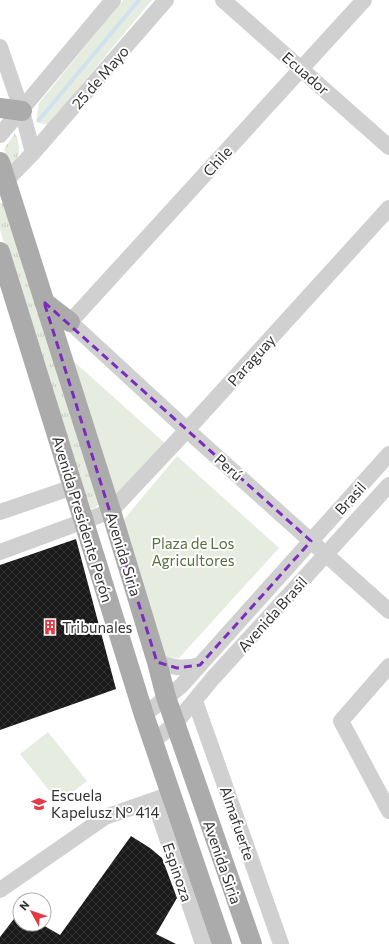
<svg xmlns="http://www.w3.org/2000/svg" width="389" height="944" font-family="Commissioner,sans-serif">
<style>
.grass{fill:url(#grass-tufts)}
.green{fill:#e6ecdf}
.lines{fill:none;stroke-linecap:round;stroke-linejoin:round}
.stream{stroke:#cfe2ee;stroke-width:4}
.building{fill:url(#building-cross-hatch)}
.minor{stroke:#d0d0d0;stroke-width:16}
.major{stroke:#ababab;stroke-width:20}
.marked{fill:none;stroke:#7b2cbf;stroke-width:3;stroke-dasharray:8 5;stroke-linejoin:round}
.labels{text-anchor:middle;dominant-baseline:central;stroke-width:4;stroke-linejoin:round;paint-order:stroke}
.street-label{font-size:15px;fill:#333;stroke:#fff}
.park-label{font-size:15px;fill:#56703f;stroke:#fff}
.poi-label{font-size:15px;fill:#333;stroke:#fff;text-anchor:start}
</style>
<defs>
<pattern id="grass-tufts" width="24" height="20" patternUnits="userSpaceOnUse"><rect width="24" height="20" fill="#e6ecdf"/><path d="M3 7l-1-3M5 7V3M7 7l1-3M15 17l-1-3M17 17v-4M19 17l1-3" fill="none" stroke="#c6cbc0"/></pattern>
<pattern id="building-cross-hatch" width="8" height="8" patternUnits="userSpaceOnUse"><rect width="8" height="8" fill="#1a1a1a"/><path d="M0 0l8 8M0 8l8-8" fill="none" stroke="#333"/></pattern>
</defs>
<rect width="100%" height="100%" fill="#fff"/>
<path class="grass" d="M15,133C21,146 21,158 10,168L4,149Z
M0,203H4L99,503C95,510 91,510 85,505L0,230Z"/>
<path class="green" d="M123,0H152L48,125L36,122L39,103Z
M70,358L167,445L115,500Z
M177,456L279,548L179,658L163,657L121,523Z
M48,732L87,781L59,803L20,754Z"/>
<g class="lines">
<path class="stream" d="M39,120L139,0"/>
</g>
<path class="building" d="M76,539L116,689L0,730V565Z
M131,836L150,848L162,858L177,898L156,934L176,944H0V937L20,911V924H41L60,935Z"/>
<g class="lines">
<path class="minor" d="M223,0L389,147
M364,0L70,322L187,430L389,611
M0,47L22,111L33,153
M0,135L113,0
M0,187L33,153L166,0
M0,512L73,487
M0,552L111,511L187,430L389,208
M157,662C174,667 182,670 200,665
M389,666L341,721L389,811
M195,701L281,944
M144,715L181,686L389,454
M153,741L175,724L213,678L389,485
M154,800L203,944
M0,890L105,817L171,794"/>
<path class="major" d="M0,108L22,111
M0,162L111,511L157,662L166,697L252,944
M0,252L144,715L222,944
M44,302L70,322"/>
</g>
<path class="marked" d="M44,302L311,541L200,665L177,668L157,662Z"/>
<defs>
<g id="building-bare" transform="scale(1.2)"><path d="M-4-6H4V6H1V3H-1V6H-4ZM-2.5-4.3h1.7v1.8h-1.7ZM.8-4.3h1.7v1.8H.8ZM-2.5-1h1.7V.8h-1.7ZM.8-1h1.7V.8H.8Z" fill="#e63946" stroke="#fff" stroke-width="2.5" paint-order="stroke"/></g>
<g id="school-bare" transform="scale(1.2)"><path d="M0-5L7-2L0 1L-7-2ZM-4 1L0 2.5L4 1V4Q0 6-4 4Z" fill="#e63946" stroke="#fff" stroke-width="2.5" paint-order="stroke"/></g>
</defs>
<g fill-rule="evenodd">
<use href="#building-bare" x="50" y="627"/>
<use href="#school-bare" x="39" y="804"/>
</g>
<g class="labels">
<g class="street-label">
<text transform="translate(306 73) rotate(41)">Ecuador</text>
<text transform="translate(100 77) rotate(-49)">25 de Mayo</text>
<text transform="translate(217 161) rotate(-48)">Chile</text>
<text transform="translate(251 360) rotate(-48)">Paraguay</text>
<text transform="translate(229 467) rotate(42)">Perú</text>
<text transform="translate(350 498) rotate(-48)">Brasil</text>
<text transform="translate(83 519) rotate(73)">Avenida Presidente Perón</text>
<text transform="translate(124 554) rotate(73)">Avenida Siria</text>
<text transform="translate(272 614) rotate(-48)">Avenida Brasil</text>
<text transform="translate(238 823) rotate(71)">Almafuerte</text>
<text transform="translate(223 862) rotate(71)">Avenida Siria</text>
<text transform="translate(178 872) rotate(71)">Espinoza</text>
</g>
<g class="park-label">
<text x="193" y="543">Plaza de Los<tspan x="193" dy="17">Agricultores</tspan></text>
</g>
<g class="poi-label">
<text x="62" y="627">Tribunales</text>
<text x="51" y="795">Escuela<tspan x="51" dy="17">Kapelusz Nº 414</tspan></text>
</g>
</g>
<g transform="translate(32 912) rotate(310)"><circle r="19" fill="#ffffff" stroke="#adadad"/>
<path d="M0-3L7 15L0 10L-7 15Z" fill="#e63946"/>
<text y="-6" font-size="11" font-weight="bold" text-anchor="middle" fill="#333333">N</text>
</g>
</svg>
